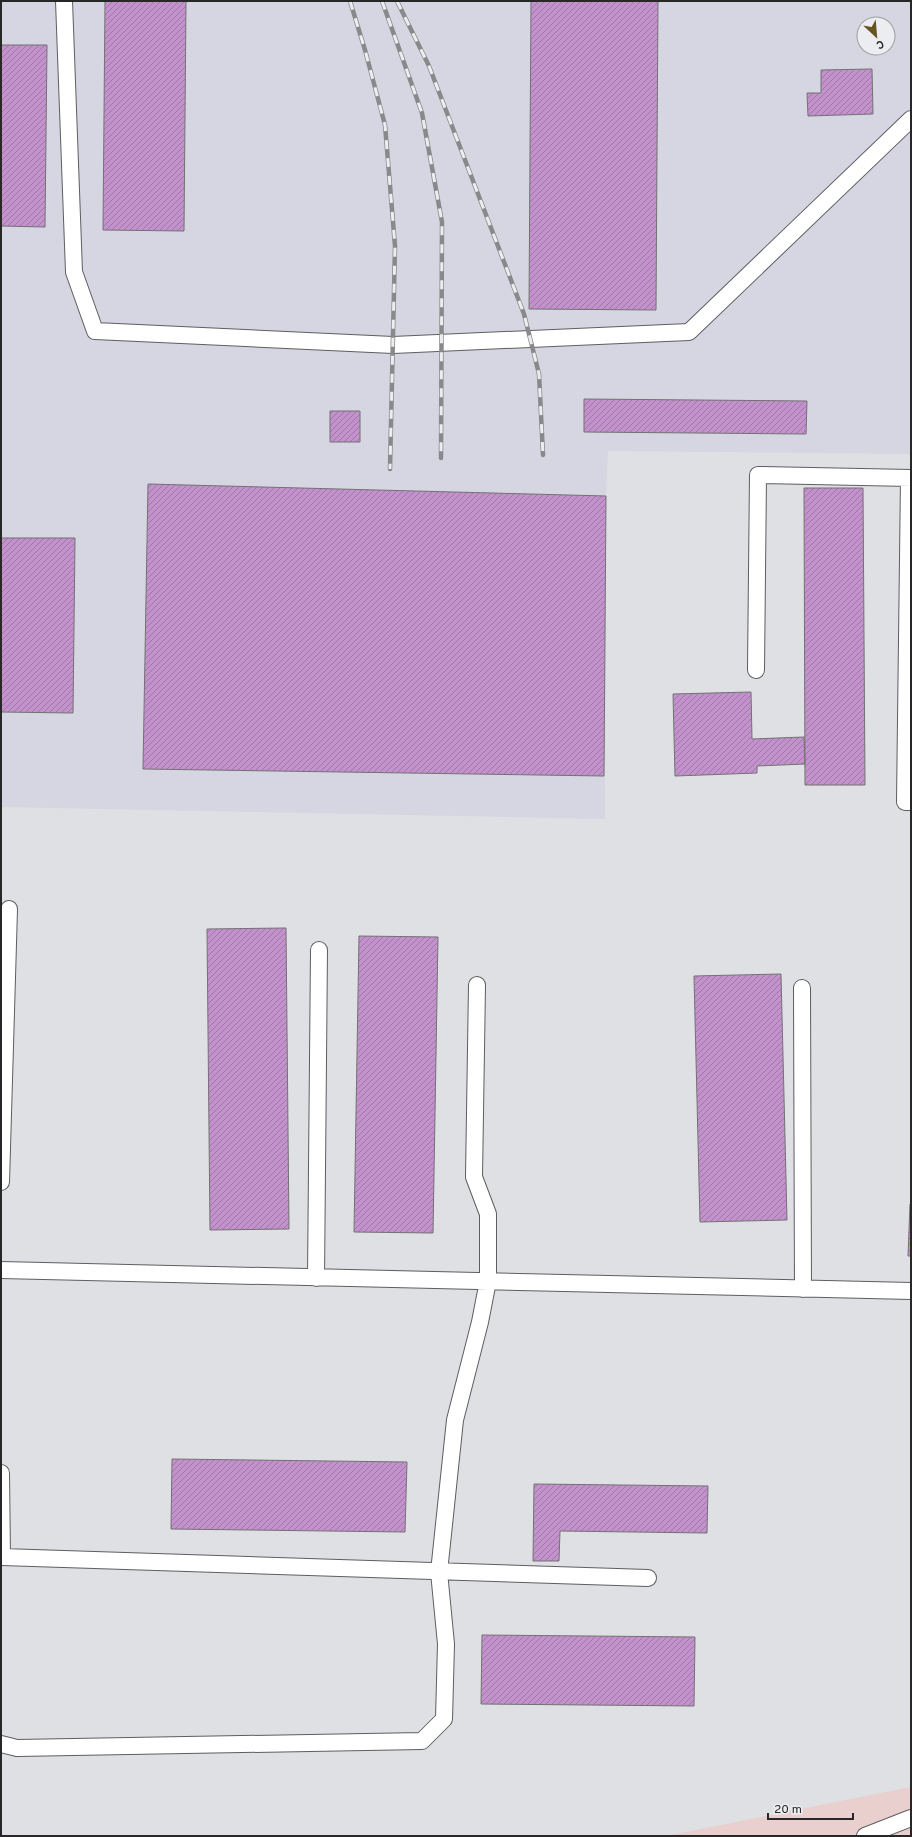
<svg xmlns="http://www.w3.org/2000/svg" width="912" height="1837" font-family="Overpass,sans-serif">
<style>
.commercial{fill:#e9cfcd}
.built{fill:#d5d6e1;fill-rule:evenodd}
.building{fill:url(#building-hatch);stroke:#737173}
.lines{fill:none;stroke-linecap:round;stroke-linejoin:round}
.lane-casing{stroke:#5e5e61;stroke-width:18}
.lane{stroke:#fff;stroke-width:16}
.rail-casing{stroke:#89898b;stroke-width:4.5}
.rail{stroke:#ecedf0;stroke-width:3;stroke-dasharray:9;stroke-linecap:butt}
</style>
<defs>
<pattern id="building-hatch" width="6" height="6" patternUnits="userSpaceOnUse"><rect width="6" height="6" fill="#c392cd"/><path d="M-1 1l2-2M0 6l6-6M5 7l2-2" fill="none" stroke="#9e77a6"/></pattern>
</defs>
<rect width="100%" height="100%" fill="#dfe0e3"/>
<path class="commercial" d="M911,1787V1836H666Z"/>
<path class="built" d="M1,1H911V454L608,451L606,496L605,819L1,807ZM864,24H888V48H864Z"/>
<path class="building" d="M105,1H186L184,231L103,230Z
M531,1H658L656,310L529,309Z
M1,45H47L45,227L1,226Z
M872,69L873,114L808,116L807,93H821V70Z
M584,399L807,401L806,434L584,432Z
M330,411H360V442H330Z
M148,484L606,496L604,776L143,769Z
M804,488H863L865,785H805Z
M1,538H75L73,713L1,712Z
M751,692L752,739L804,737L805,764L757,766V773L675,776L673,694Z
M286,928L289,1229L210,1230L207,929Z
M359,936L438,937L433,1233L354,1232Z
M781,974L787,1220L700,1222L694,976Z
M910,1204H911V1256H908Z
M172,1459L407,1462L405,1532L171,1529Z
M534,1484L708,1486L707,1533L560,1531L559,1561H533Z
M482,1635L695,1637L694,1706L481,1704Z"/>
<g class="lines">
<g class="lane-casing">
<path id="lane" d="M64,1L74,272L95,331L393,345L689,332L911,119
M909,478L905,802H911
M756,670L758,475L911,478
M802,988L803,1289
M1,1182L9,909
M1,1270L911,1291
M316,1278L319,950
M1,1473L2,1557L648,1578
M1,1744L17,1748L422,1741L444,1719L446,1644L439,1572L455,1420L480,1322L488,1281V1214L474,1177L477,985
M865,1836L911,1818"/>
</g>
<use href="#lane" class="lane"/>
<g class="rail-casing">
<path id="rail" d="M350,1L365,50L385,125L395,246L390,469
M382,1L422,113L442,222L441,458
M397,1L429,66L524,314L539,374L543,455"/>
</g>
<use href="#rail" class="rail"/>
</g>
<rect width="912" height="1837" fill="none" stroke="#272728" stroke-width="4"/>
<g transform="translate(876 36) rotate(154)"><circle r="19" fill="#ecedf0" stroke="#9d9ea0"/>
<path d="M0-3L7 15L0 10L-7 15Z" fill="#665421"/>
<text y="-6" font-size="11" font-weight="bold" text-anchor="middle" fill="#272728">С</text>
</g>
<path d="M768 1813v6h85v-6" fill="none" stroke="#272728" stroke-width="2"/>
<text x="774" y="1813" font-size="12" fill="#272728" stroke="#ecedf0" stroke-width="3" paint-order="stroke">20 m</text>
</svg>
